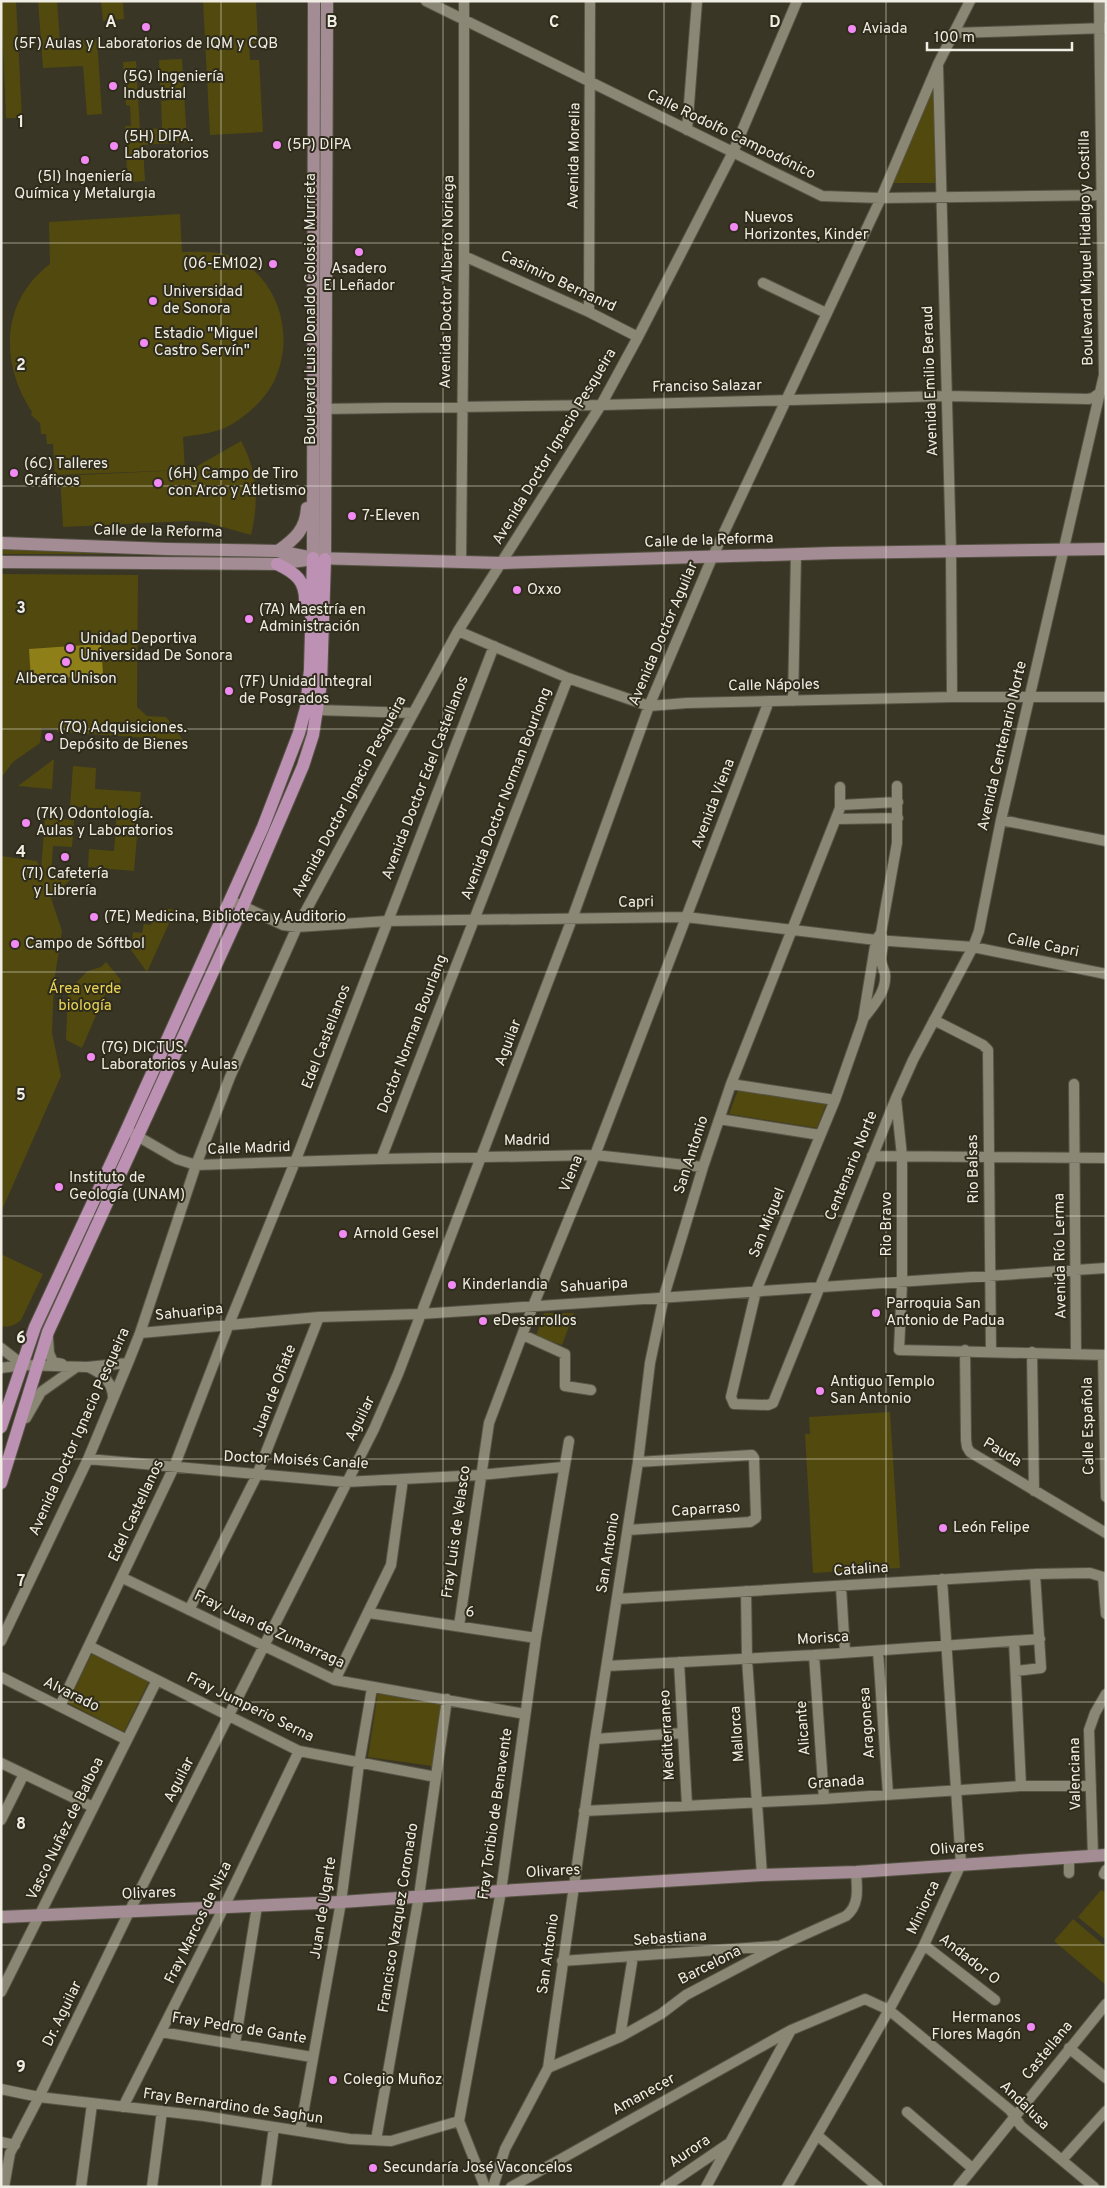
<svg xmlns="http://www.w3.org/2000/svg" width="1107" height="2188" font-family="Overpass,sans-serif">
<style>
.green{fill:#52490f}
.water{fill:#8f7f19}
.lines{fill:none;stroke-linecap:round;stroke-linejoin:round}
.street-casing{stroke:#575446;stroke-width:12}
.secondary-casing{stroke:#575446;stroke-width:14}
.primary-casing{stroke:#575446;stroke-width:14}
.street{stroke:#8a8774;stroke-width:10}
.secondary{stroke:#a48c94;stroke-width:12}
.primary{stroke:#bd91b4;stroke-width:12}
.grid{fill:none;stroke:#f0eee4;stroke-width:1;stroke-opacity:0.55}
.poi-dot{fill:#f28af3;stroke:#2f2c1c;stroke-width:2}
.labels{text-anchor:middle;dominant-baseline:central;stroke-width:4;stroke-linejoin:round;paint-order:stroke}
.poi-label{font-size:15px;fill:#f0eee4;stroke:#2f2c1c;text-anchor:start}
.street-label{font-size:15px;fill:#f0eee4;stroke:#2f2c1c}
.park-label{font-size:15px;fill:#ead457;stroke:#2f2c1c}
.grid-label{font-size:16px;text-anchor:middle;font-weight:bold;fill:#f0eee4;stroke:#2f2c1c;stroke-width:4;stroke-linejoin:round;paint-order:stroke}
</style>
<rect width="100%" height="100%" fill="#393625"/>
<path class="green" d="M1,1H16L22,118H6Z
M38,1H57L60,41L97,39L102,114L87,115L83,66L43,68Z
M101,1H123L124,19L103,21Z
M203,1H256L258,43L249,44L250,60H259L263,132L210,135Z
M182,59L187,142L143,145L145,181L123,183L122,174L127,173L125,126H131L130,106L126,105L123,62L136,61L140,130L162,128L161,101L170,100L169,88H160L159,60Z
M935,79L939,183H888Z
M180,214L182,252C199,252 218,250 235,258C279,279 295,336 275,379C267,397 251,412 234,423C219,433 200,434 183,437L185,470L194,468L241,441C258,472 259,502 251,535L205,522L188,521L63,527L60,476L183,470L55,475L53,444H47L46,434H41L40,423L31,415L32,412C0,363 0,302 50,264L49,222Z
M1,549L113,553V554H1Z
M1,574L138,575L137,707L147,716L166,717L183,740L57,732V729L42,728L40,743L13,762L1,778Z
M54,759L52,789L18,786Z
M73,766L96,768L95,789L141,792L134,871L88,867L89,849L114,851L117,810L70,806Z
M45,818L74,820L72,847L53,846L51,874L74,877L56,892H49L62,931L54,982L52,1033L61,1076L1,1212V856L37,861L41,870Z
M163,908L175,910L147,972L131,950L133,932L142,933L144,924L151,925L152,917L162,918Z
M106,962L121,980L118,988L109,985L82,1048L66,1040L68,990L88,971L101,967Z
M738,1090L826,1104L817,1128L729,1114Z
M1,1254L43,1274L21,1320C15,1325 9,1328 1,1326Z
M544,1313H574L562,1345L536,1336Z
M890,1412L900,1568L813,1573L805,1434H810L809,1417Z
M92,1653L149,1681L124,1732L68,1703Z
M378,1692L442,1701L432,1766L368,1757Z
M1101,1890L1106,1893V1940L1078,1917Z
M1073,1919L1106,1947V1985L1054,1941Z"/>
<path class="water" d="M101,644L103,675L31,680L29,649Z"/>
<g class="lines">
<g class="street-casing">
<path id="street" d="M426,1L822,196L881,198L1106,195
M954,33L1106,28
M938,67L951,551L952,697
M687,130L697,1
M464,256L589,312L638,337
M763,283L826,313
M589,312L590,1
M319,409L601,405L947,396L1088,399L1093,398L1102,391
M461,562L464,256V1
M458,631L568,678L649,706L687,703L952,697H1106
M793,701L796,554
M317,710L413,713
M897,786V843L881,933L876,940L863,1020L835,1100L756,1291L731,1397L734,1404L768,1405L773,1403L896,1098L913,1060L973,947L979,931L1001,820L1104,375L1099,1
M841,805L898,802
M836,819L898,818
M1001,820L1106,841
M236,903L283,925L297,927L387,921L686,917L876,940L973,947L1106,974
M863,1019C873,1006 887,991 885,974C884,969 881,964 881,959C881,951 885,944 882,936
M934,1020L983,1045L988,1050L991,1351
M731,1084L835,1100
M1074,1084L1076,1354
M896,1099L902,1156V1283L899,1350L1106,1355
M719,1119L820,1135
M132,1133L177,1159L196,1165L381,1159L595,1155L703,1167
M872,1156L1106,1158
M381,1159L568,678
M140,1333L319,1317L420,1314L1106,1268
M523,1335L565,1354V1386L591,1390
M48,1338L49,1353L53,1362L62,1364
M1,1348L23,1365
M965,1350L966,1440L967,1447L970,1452L1106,1533
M1032,1352L1034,1491
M1103,1355L1106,1497
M88,1367C102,1373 113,1382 113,1398
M1,1368L23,1365L87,1367L128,1363
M26,1418L41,1392L75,1368
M88,1459L345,1482L480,1475L563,1467
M628,1530L750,1522L756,1518L754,1458L752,1455L638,1462
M1103,1577L1106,1614
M123,1578L335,1680L525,1714
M841,1587L845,1652
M746,1591L747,1659L762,1875
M617,1599L1035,1574L1090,1573L1106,1578
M189,1610L257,1475L319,1317
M369,1613L536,1638
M459,1626L489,1423L533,1306L595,1155L769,701
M1,1641L88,1459L128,1363L140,1333L196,1165L230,1077L297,927L458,631L601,405L638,337L733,152L797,1
M1014,1641L1021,1786
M89,1646L299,1751L436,1777
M878,1651L888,1794
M814,1655L824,1799
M679,1662L687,1805
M607,1666L814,1655L1040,1639
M1016,1671L1041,1668L1035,1574
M1,1677L127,1740
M335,1680L391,1565L403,1479
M60,1706L174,1467L229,1324L295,1162L494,646
M595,1739L682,1733
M1,1763L93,1807
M584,1811L824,1799L1021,1786H1091
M1,1820L24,1774
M1093,1856L1089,1730L1095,1713L1106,1694
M1069,1858V1873
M1104,1874L1106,1870
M924,1945L995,2000
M562,1961L776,1946
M1,1992L157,1680
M161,2032L312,2057
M620,2037L633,1956
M235,2044L257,1906
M1069,2048L1106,2078
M548,2068L620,2037L661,2014L686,1995L779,1946L846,1916C860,1905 857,1888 856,1872
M1,2089L39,2097L204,2116L350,2139L391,2141L459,2121
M123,2107L224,1907L299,1751
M907,2112L972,2168
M300,2131L341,1902L359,1764L372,1688
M817,2135L878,2187
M376,2140L419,1896L447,1699
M1,2142L15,2145
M1062,2160L1106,2111
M4,2187L10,2153L39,2097L130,1910L374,1429L398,1374L572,919L649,706L712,558L881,198L938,64L970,1
M81,2187L92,2104
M152,2187L162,2111
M266,2187L274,2127
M485,2187L459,2121L501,1891L536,1638L569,1441
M493,2187L505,2149L548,2068L595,1739L638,1462L650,1363L664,1296L703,1167L731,1084L840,808V787
M511,2187L791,2030L865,1999L889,2010L1010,2110L1021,2126L1094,2187
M665,2187L728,2144
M706,2187L791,2030
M787,2187L889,2010L924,1945L961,1864L942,1579
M958,2187L1106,2004"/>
</g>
<g class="secondary-casing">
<path id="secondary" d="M1,543L167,549L278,551L313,558L501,563L833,553L1106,549
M278,551C295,539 306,529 307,508
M313,558L314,1
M325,559L327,1
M1,562L277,564L306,560
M1,1917L341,1902L501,1891L762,1875L856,1872L1106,1855"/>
</g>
<g class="primary-casing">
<path id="primary" d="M277,564C296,573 306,581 305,603
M1,1427L35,1327L126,1131L263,827L299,733L306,708L310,670L313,558
M1,1483L48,1332L243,906L303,766L313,735L321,683L325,559"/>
</g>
<use href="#street" class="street"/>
<use href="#secondary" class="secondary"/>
<use href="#primary" class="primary"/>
</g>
<path class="grid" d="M221,1V2187M443,1V2187M664,1V2187M886,1V2187M1,243H1106M1,486H1106M1,729H1106M1,972H1106M1,1216H1106M1,1459H1106M1,1702H1106M1,1945H1106"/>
<g class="poi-dot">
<circle cx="146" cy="27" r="5"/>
<circle cx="852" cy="29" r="5"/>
<circle cx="113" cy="86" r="5"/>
<circle cx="277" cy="145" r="5"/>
<circle cx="114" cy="146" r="5"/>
<circle cx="85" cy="160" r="5"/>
<circle cx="734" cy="227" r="5"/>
<circle cx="359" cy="252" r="5"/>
<circle cx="273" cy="264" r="5"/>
<circle cx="153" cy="301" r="5"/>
<circle cx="144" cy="343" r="5"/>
<circle cx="14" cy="473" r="5"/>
<circle cx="158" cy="483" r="5"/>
<circle cx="352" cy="516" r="5"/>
<circle cx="517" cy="590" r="5"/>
<circle cx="249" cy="619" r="5"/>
<circle cx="70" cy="648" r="5"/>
<circle cx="66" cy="662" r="5"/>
<circle cx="229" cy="691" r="5"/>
<circle cx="49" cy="737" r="5"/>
<circle cx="26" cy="823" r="5"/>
<circle cx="65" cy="857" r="5"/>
<circle cx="94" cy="917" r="5"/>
<circle cx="15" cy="944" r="5"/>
<circle cx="91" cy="1057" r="5"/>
<circle cx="59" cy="1187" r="5"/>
<circle cx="343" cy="1234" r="5"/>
<circle cx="452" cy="1285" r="5"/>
<circle cx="876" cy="1313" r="5"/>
<circle cx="483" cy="1321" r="5"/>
<circle cx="820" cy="1391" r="5"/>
<circle cx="943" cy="1528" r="5"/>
<circle cx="1031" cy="2027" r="5"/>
<circle cx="333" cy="2080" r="5"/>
<circle cx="373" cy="2168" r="5"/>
</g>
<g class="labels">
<g class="poi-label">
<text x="862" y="29">Aviada</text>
<text x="146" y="44" text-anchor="middle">(5F) Aulas y Laboratorios de IQM y CQB</text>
<text x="123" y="77">(5G) Ingeniería<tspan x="123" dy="17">Industrial</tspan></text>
<text x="124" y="137">(5H) DIPA.<tspan x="124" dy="17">Laboratorios</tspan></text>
<text x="287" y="145">(5P) DIPA</text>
<text x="85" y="177" text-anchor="middle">(5I) Ingeniería<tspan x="85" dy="17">Química y Metalurgia</tspan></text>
<text x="744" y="218">Nuevos<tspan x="744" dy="17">Horizontes, Kinder</tspan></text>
<text x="263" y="264" text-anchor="end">(06-EM102)</text>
<text x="359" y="269" text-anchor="middle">Asadero<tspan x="359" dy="17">El Leñador</tspan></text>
<text x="163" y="292">Universidad<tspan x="163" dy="17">de Sonora</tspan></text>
<text x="154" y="334">Estadio "Miguel<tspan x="154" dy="17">Castro Servín"</tspan></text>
<text x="24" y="464">(6C) Talleres<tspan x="24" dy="17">Gráficos</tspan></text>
<text x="168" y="474">(6H) Campo de Tiro<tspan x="168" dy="17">con Arco y Atletismo</tspan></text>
<text x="362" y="516">7-Eleven</text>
<text x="527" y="590">Oxxo</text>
<text x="259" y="610">(7A) Maestría en<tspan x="259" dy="17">Administración</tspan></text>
<text x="80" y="639">Unidad Deportiva<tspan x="80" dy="17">Universidad De Sonora</tspan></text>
<text x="66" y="679" text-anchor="middle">Alberca Unison</text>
<text x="239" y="682">(7F) Unidad Integral<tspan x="239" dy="17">de Posgrados</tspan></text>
<text x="59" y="728">(7Q) Adquisiciones.<tspan x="59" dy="17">Depósito de Bienes</tspan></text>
<text x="36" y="814">(7K) Odontología.<tspan x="36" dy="17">Aulas y Laboratorios</tspan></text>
<text x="65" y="874" text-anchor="middle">(7I) Cafetería<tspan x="65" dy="17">y Librería</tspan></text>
<text x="104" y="917">(7E) Medicina, Biblioteca y Auditorio</text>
<text x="25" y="944">Campo de Sóftbol</text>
<text x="101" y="1048">(7G) DICTUS.<tspan x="101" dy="17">Laboratorios y Aulas</tspan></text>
<text x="69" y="1178">Instituto de<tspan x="69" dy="17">Geología (UNAM)</tspan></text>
<text x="353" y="1234">Arnold Gesel</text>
<text x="462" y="1285">Kinderlandia</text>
<text x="886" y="1304">Parroquia San<tspan x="886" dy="17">Antonio de Padua</tspan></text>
<text x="493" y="1321">eDesarrollos</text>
<text x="830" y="1382">Antiguo Templo<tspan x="830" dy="17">San Antonio</tspan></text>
<text x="953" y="1528">León Felipe</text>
<text x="1021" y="2018" text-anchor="end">Hermanos<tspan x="1021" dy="17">Flores Magón</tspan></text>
<text x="343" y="2080">Colegio Muñoz</text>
<text x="383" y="2168">Secundaría José Vaconcelos</text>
</g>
<g class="street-label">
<text transform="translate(731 135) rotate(26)">Calle Rodolfo Campodónico</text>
<text transform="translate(575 156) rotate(-89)">Avenida Morelia</text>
<text transform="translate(1087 248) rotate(-91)">Boulevard Miguel Hidalgo y Costilla</text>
<text transform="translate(448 282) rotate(-89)">Avenida Doctor Alberto Noriega</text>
<text transform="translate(558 282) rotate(25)">Casimiro Bernanrd</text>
<text transform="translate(311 309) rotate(-90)">Boulevard Luis Donaldo Colosio Murrieta</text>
<text transform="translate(931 381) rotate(-92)">Avenida Emilio Beraud</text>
<text transform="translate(707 387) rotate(-1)">Franciso Salazar</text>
<text transform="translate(555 447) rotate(-59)">Avenida Doctor Ignacio Pesqueira</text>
<text transform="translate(158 532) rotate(1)">Calle de la Reforma</text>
<text transform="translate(709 541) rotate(-2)">Calle de la Reforma</text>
<text transform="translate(664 634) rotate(-67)">Avenida Doctor Aguilar</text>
<text transform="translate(774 686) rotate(-1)">Calle Nápoles</text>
<text transform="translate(1003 746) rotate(-77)">Avenida Centenario Norte</text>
<text transform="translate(426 778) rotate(-69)">Avenida Doctor Edel Castellanos</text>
<text transform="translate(507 794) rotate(-69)">Avenida Doctor Norman Bourlong</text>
<text transform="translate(350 797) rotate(-62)">Avenida Doctor Ignacio Pesqueira</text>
<text transform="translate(714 804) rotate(-69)">Avenida Viena</text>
<text transform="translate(636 903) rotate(-1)">Capri</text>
<text transform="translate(1043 946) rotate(11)">Calle Capri</text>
<text transform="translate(413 1034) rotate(-69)">Doctor Norman Bourlang</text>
<text transform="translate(327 1037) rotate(-69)">Edel Castellanos</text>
<text transform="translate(509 1043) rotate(-69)">Aguilar</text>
<text transform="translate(527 1141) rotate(-1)">Madrid</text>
<text transform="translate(249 1149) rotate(-2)">Calle Madrid</text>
<text transform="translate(692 1155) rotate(-72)">San Antonio</text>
<text transform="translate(852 1166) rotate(-68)">Centenario Norte</text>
<text transform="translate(974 1169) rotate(-91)">Rio Balsas</text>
<text transform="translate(572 1174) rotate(-68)">Viena</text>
<text transform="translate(768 1223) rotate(-68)">San Miguel</text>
<text transform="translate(887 1224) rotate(-90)">Rio Bravo</text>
<text transform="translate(1061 1256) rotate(-91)">Avenida Río Lerma</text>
<text transform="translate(594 1286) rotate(-4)">Sahuaripa</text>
<text transform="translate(189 1313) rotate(-6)">Sahuaripa</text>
<text transform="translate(275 1391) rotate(-69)">Juan de Oñate</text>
<text transform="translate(361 1419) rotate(-64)">Aguilar</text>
<text transform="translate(1089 1426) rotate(-91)">Calle Española</text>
<text transform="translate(80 1432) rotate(-66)">Avenida Doctor Ignacio Pesqueira</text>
<text transform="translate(1002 1453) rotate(31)">Pauda</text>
<text transform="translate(296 1461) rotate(3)">Doctor Moisés Canale</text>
<text transform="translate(706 1510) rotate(-4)">Caparraso</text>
<text transform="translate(137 1511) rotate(-65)">Edel Castellanos</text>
<text transform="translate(457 1532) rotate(-82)">Fray Luis de Velasco</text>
<text transform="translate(609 1553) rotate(-81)">San Antonio</text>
<text transform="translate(861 1570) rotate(-4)">Catalina</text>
<text transform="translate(470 1613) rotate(8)">6</text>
<text transform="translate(269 1630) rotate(25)">Fray Juan de Zumarraga</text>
<text transform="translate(823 1639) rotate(-4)">Morisca</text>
<text transform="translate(71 1695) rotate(26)">Alvarado</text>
<text transform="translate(250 1708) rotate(26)">Fray Jumperio Serna</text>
<text transform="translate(868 1723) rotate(-94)">Aragonesa</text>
<text transform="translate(804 1728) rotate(-94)">Alicante</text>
<text transform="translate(738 1734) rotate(-94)">Mallorca</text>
<text transform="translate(668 1735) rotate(-93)">Mediterraneo</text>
<text transform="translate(1076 1774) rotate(-91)">Valenciana</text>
<text transform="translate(180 1780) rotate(-63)">Aguilar</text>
<text transform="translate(836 1783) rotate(-4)">Granada</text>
<text transform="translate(496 1814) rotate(-82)">Fray Toribio de Benavente</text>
<text transform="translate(66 1829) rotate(-64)">Vasco Nuñez de Balboa</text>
<text transform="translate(957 1849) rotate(-4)">Olivares</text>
<text transform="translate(553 1872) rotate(-3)">Olivares</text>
<text transform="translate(149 1894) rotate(-2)">Olivares</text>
<text transform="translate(324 1908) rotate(-81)">Juan de Ugarte</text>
<text transform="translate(924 1908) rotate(-65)">Miniorca</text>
<text transform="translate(399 1918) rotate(-81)">Francisco Vazquez Coronado</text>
<text transform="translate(199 1923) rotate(-64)">Fray Marcos de Niza</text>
<text transform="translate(670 1939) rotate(-4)">Sebastiana</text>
<text transform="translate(549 1954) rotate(-82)">San Antonio</text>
<text transform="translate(969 1960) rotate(38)">Andador O</text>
<text transform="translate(710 1966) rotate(-27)">Barcelona</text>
<text transform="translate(63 2014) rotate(-64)">Dr. Aguilar</text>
<text transform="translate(239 2029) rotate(9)">Fray Pedro de Gante</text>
<text transform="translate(1048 2051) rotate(-51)">Castellana</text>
<text transform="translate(644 2095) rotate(-29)">Amanecer</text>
<text transform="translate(1024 2106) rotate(44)">Andalusa</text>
<text transform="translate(233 2107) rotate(8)">Fray Bernardino de Saghun</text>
<text transform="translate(690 2152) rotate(-34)">Aurora</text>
</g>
<g class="park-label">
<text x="85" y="989">Área verde<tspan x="85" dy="17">biología</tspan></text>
</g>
</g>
<g class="grid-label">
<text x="111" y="27">A</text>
<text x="332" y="27">B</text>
<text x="554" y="27">C</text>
<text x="775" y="27">D</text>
<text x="21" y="127">1</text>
<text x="21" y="370">2</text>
<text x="21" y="613">3</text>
<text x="21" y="857">4</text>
<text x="21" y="1100">5</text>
<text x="21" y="1343">6</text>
<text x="21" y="1586">7</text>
<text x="21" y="1829">8</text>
<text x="21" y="2072">9</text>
</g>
<rect width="1107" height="2188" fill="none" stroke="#f0eee4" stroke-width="5"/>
<path d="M927 42v8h145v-8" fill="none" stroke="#f0eee4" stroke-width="2.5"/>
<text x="934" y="42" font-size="15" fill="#f0eee4" stroke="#2f2c1c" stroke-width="4" paint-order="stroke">100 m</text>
</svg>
